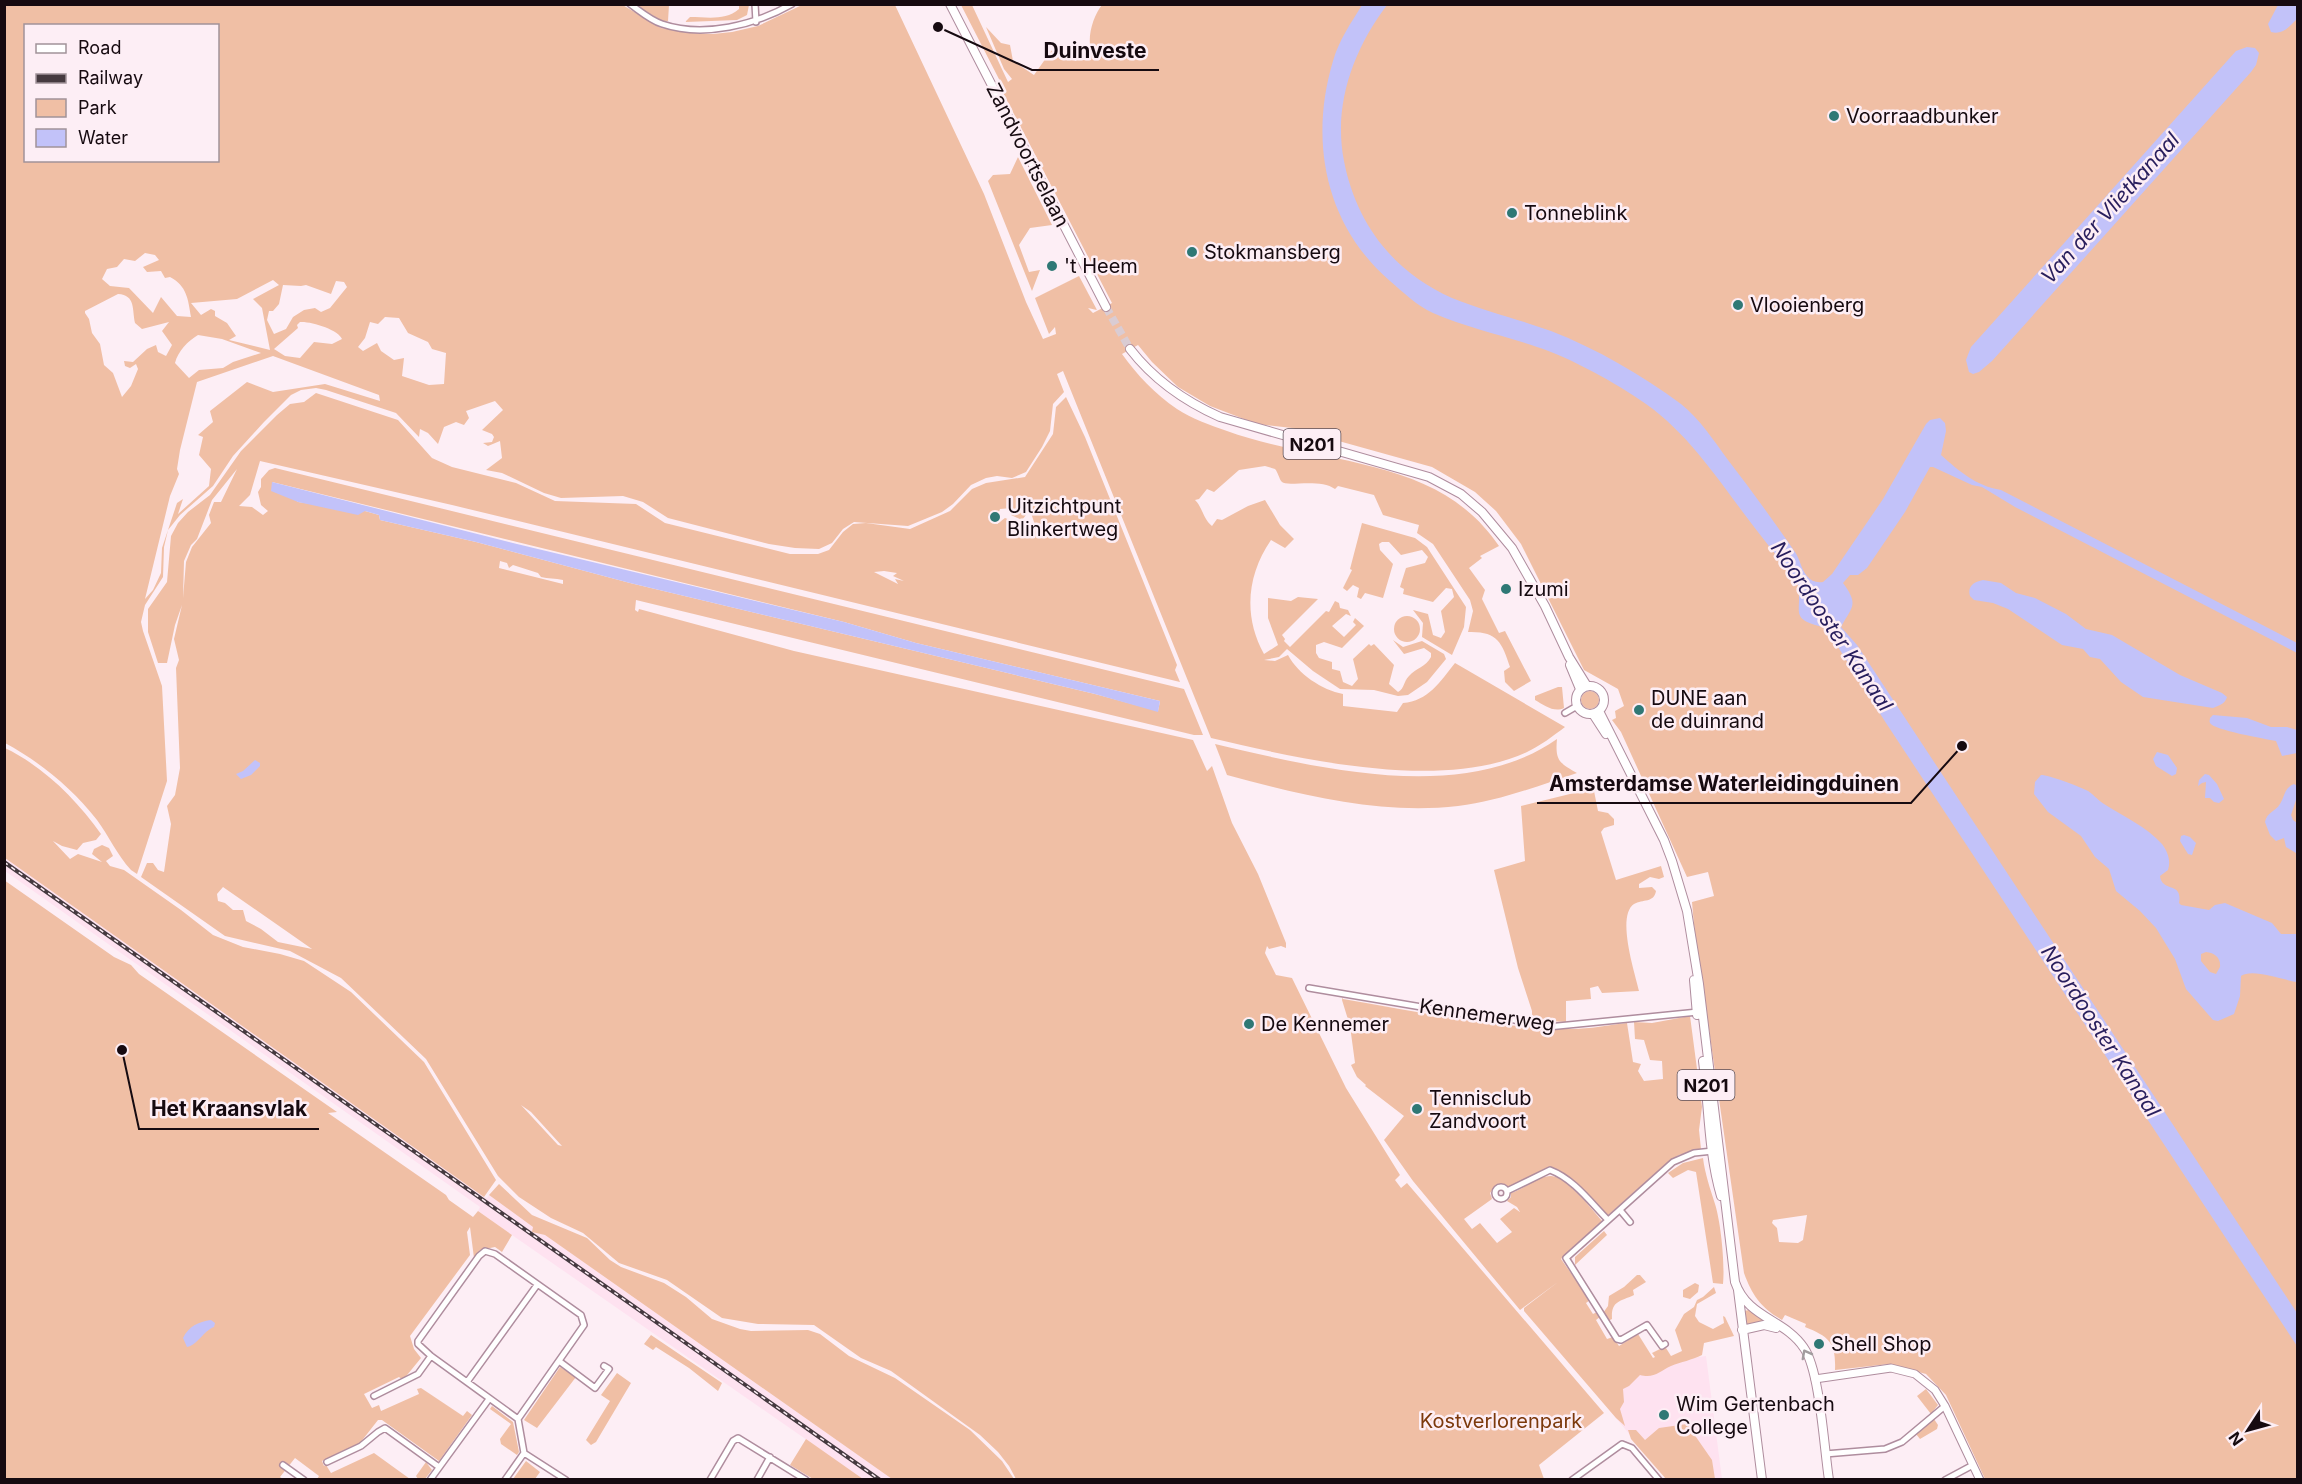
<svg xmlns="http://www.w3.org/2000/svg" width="2302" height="1484" font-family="Inter,sans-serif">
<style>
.built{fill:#fee2f0}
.green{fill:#f0bfa5;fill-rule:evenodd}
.water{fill:#c2c2f9;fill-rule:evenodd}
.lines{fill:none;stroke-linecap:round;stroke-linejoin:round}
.primary-tunnel{stroke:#daccd3;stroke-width:8;stroke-dasharray:8 4;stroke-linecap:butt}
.minor-casing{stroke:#af8d9e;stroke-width:8}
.tertiary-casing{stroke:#af8d9e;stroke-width:9}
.primary-casing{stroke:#af8d9e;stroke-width:10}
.minor{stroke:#fff;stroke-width:5}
.tertiary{stroke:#fff;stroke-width:7}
.primary{stroke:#fff;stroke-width:8}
.rail-casing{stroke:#463a40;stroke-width:4}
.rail{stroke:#fdeef5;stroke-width:1.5;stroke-dasharray:4.5;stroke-linecap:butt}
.oneway{stroke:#a29d9f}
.poi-dot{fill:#2f7875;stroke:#fdeef5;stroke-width:2}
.labels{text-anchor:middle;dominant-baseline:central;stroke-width:5;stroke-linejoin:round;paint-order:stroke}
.shield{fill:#fdeef5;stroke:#5b4e55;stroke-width:1.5}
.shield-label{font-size:18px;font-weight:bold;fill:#160a10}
.poi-label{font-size:20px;fill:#160a10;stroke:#fdeef5;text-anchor:start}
.street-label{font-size:20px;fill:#160a10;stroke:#fdeef5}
.park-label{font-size:20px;fill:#7c390c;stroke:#fdeef5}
.water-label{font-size:21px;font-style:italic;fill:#281e5d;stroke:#fdeef5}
.leader{fill:none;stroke:#160a10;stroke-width:2}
.callout-dot{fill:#160a10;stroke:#fdeef5;stroke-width:2}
.callout-label{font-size:21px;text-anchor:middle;font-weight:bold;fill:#160a10;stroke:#fdeef5;stroke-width:5;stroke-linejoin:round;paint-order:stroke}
</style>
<rect width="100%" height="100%" fill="#fdeef5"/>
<path class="built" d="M5,858L484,1197L487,1198L489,1195L533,1227V1232L545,1235L892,1479H863L512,1235L478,1211L480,1207L5,871Z
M1706,1356L1722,1479H1666L1603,1402L1654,1363Z"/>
<path class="green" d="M621,4L661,28L692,33L713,34L732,32L758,26L802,5H895L984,194L1026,302L1043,339L1056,334L1055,327L1049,334L1035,298L1079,276L1097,310L1088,308L1093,313L1112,303L999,85L1001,83L961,5H972L1008,82L1012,79L1004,69L986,27L1001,43L1010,45L1013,61L1034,75L1051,51L1067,44L1075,61L1092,53C1086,39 1093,16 1102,5H2297V1479H1985L1946,1395L1926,1374L1889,1364L1835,1370C1836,1343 1830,1337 1805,1327L1806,1324L1785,1315L1782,1320C1761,1308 1752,1295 1744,1273L1694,925L1692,902L1714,896L1708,872L1687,877L1621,732L1612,720L1616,718L1615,711L1624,706L1618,689L1584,670L1521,544L1496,511L1475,492L1432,467L1292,428L1257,424L1210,406L1178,387L1152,362L1138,345L1122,354C1137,375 1155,394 1177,409C1192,419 1210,425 1227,431C1300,458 1406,459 1465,509C1479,520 1489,532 1499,546L1480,556L1482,558L1469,568L1485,590L1482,599L1499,633L1505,631L1531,681L1514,691L1505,682L1504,671L1510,667C1502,642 1497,631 1468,632L1473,611L1470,600L1433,544L1417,533L1419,525L1383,515L1374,495L1338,486L1335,489C1320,478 1287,487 1282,482C1279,479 1278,472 1275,469L1265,466L1239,470L1214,492L1207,489L1199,499L1195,500C1203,508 1203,519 1212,526L1217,519L1222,520L1248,506L1265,500L1280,525L1294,539L1285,548L1271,540C1247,575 1243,616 1264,654L1278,645L1268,618V598L1291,601L1298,597L1318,599L1282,635L1285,639L1284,641L1290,647L1326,611L1329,612L1335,601L1339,603L1340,608L1348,610L1351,616L1346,614L1332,626L1344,637L1356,625L1353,622L1355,618L1364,626L1342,648L1324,642L1316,645V653L1319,658L1332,662V669L1340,671L1343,682L1352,686L1358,679L1353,659L1369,644L1371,646L1374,644L1394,665L1389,684L1398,692C1405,688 1403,682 1409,676C1416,668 1426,667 1431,657V653L1424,648L1404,654L1393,640L1403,647L1422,641L1444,654L1446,659L1427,682L1408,695L1398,696L1374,690L1340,689L1313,671L1287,649L1279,657L1264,660L1275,661L1288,655C1298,674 1322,690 1343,694V706L1397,712L1403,703C1428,701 1440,682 1455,663L1565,727C1553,736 1540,746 1527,752C1441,792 1300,759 1211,738L1063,371L1057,374L1064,392L1053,404L1050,431L1042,447L1026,472L1012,478L997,476L986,478L971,485L953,504L942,512L908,526L854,522L843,529L832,543L819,549L795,548L769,544L668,518L643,502L623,496L561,498L544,493L502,473L486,470L502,458L500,441L488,446L483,443L492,442L494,437L492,434L482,430L503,410L495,401L466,411L469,418L464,425L456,422L444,427L438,444L428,433L420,429L419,437L396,413L326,390L316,388L301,390L291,395L264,422L233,456L213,486L180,515L168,530L164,547L163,577L145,605L141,622L143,631L162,686L167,781L138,871L137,874L131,870C117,855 109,836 97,820C72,788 40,762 5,743L4,5ZM26,26H218V160H26ZM145,253L155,255L159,260L143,267L147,272L161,271L165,278L170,277C187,286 188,299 191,317L177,316L161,297L153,313L129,288L110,286L102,279L107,269L117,267L124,259L135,261ZM273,280L279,285L253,299L262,308L270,350L229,340L236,336L227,323L215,316V311L211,309L201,315L191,303L237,299ZM336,281L344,282L347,287L330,308L321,312L315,308L304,310L293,317L286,329L274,334L267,320L269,311H273L279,304L283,285L301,286L306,285L331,294ZM118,294C136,295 132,310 135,323L142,329L169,322L162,331L172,345L166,356L158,352L156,345L147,349L133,362L124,361L125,366L130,368L136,364L138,369L131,386L122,397L113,373L104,365L100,344L92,333L89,319L85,313V311ZM385,317L399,318L408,333L428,342L432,349L446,353L444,384L429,385L402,376L404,358L394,360L381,351L377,343L363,351L358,347L365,338L370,322L378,324ZM300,322C311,321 339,330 342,339L332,344L314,342L300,358L285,356L274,349L298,328L297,325ZM198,335L222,339L261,353L233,362L223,368L199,370L189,378L175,363C178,351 188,341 198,335ZM273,356L379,395L380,401L325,384L273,392L247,382L210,411L213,422L198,435L203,437L199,455L211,469L209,486L178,514L183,499L177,503L162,548L161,573L153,590L145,599L170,496L179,474L177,469L180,450L197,382ZM1807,1215L1803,1240L1798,1243L1779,1242L1777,1228L1772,1223L1773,1220Z
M635,5H669L668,21L664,22Z
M739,5H749L747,15L737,20L685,22L690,17C707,17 725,21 739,9Z
M1018,157L1052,225L1030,228L1019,245L1029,272L1040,270L1032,291L988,181L993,175L1010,174Z
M316,393L398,420L432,458L452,467L516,483L555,501L636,504L665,523L790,554H818L829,550L843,532L853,524L866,523L910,529L950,511L972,489L986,483L1025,477L1053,434L1056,407L1066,397L1085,437L1177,665L1175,670L1180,682L452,505L260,461L250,495L239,506L252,507L263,515L268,511L261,505L258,492L261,487V479L269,470L275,468L1184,689L1203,735H1194L636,600L635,610L638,612L639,609L794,651L1193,740L1207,771L1212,766L1232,823L1258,874L1286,943V948L1281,946L1269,949L1267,946L1265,953L1276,975L1292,978L1346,1088L1400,1175L1395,1180L1401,1188L1407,1183L1604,1413L1539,1465L1544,1479H1016L1009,1466L998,1452L980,1435L891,1371L861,1358L814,1325L758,1324L722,1318L667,1280L619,1263L583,1233L551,1218L519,1197L498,1176L426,1059L341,978L290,951L225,936L141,877L147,863H153L158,870L164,872L171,824L167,806L175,795L180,768L176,668L179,660L174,639L182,605L175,625L167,663H158L148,632V609L167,582L171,536L178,523L188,512L210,495L241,451L277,415L290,404L304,402ZM237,469L221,502H214L209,515L211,523L192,547L186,562L183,598L184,561L191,545L197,539L212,500ZM272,482L844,622L916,643L1160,701L1158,711L1095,694L630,583L476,542L380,520L379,515L365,511L298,502ZM1012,508L1014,510L1011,515L1022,520L1030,510L1037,531L1029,527L1021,535L1023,528L1015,527V522L1005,518L997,524L995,522L1001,515L999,512L1000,509ZM500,561L507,563L509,568L513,565L538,573L541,577C548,579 555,578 563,580V584L499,568ZM884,571L897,573L893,576L904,581L895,579L898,584L874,572ZM223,887L312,949L278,942L261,929L246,921L243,910H233L225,903L218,901L217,894ZM521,1105L531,1112L562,1146L558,1145Z
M1362,523L1415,538L1427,547L1466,607L1464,627L1452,655L1422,637L1423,623L1413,610L1428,614L1433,635L1441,638L1445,632L1441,611L1454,597L1452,589L1446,588L1433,602L1403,594L1404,589L1400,587L1406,568L1425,563L1428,557L1422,550L1401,555L1389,542H1382L1379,544L1380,550L1393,564L1383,598L1365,593L1361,599L1357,597L1359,588L1353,585L1347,591L1343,588L1352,570L1350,569Z
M1394 629a13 13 0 1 1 26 0a13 13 0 1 1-26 0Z
M1558,687H1562L1564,708C1554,713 1544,705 1535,700V696Z
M1581 700a9 9 0 1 1 18 0a9 9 0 1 1-18 0Z
M1557,739C1555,760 1559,763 1577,773C1538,786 1499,801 1458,806C1380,815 1302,795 1227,775L1215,744C1318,768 1463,805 1557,739Z
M5,748C44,767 76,799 101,834L96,840L83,843L77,850L62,846L53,841L70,859L78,854L102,862L92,854L94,849L102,845L109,848L113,856L106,861L110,866L124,870L181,910L213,935L243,947L280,954L304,961L351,992L424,1062L496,1180L484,1197L5,858Z
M1587,784H1592L1593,786L1598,811L1608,813L1614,819V825L1604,828L1601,832L1616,880L1661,866L1664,877L1659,879L1650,877L1639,884V888L1652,887L1656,891C1654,903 1643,899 1634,904C1616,916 1635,973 1639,991L1602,993L1598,986L1590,988L1591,999L1566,1001V1022L1532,1020V1011L1518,968L1494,870L1525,861L1521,806L1574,793Z
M4,880L114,957L131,965L139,974L337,1112L328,1113L446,1195L449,1200L473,1217L478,1211L512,1235L502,1252L495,1247L480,1250L474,1258L470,1227L467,1232L470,1255L410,1336L414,1349L421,1358L403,1380L399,1377L364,1394L372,1408L379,1405L381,1411L419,1394L417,1389L421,1388L463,1416L467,1411L472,1415L439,1461L382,1420H378L360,1443L322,1461L324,1466L326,1465L331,1473L374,1453L410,1479H317L319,1476L295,1458L280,1477L283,1479H5Z
M1343,996V999C1418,1012 1495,1028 1572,1029C1590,1029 1609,1025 1627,1023L1633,1062L1641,1064L1638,1071L1644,1081L1663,1079L1662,1061L1650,1060L1644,1040L1635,1039L1634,1022L1652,1023L1690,1016L1702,1107L1699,1130L1701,1149L1679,1155L1668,1162L1606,1217L1588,1197L1551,1171L1507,1188L1503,1185L1495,1187L1490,1193L1492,1199L1464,1219L1472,1229L1480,1223L1497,1243L1512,1232L1500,1219L1514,1208L1520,1212L1517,1207L1507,1201L1511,1197V1193C1524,1189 1537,1177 1550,1176C1564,1174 1593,1210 1602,1221L1561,1259L1590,1300L1586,1303L1593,1314L1597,1312L1600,1317L1596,1320L1607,1339L1613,1337L1619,1346L1638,1334L1653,1358L1655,1357L1652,1353L1660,1349L1666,1348L1671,1356L1682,1351L1675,1330L1684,1314L1694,1307L1697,1300L1703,1297L1714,1287L1716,1293L1697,1304L1695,1316L1699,1322L1713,1329L1724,1323L1723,1316L1725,1317L1734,1336L1704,1343L1702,1355C1692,1360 1681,1362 1671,1366C1660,1371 1654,1379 1640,1375L1629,1386L1623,1389L1624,1402L1620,1409L1625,1426L1616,1418L1524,1311V1308L1558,1282L1520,1310L1413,1181L1384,1140L1404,1116L1365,1086L1366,1085L1357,1077L1351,1065L1355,1063L1350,1026L1342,1000Z
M1703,1158C1705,1174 1710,1188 1715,1204C1721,1223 1725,1264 1723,1284L1713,1283L1696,1172L1688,1170L1673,1178L1668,1173L1683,1163Z
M499,1184L532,1215L587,1238L610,1260L621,1267L664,1283L686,1297L712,1319L740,1329L751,1331L808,1330L820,1334L849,1356L895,1378L970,1430L1002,1461L1014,1479H892L545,1235L532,1232L533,1227L489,1195Z
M1604,1231L1607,1235L1575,1265V1257Z
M1637,1275H1640L1646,1282L1633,1290L1634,1295C1619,1302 1611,1301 1612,1319L1608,1321L1603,1313L1608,1306L1609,1296L1624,1287Z
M1695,1283L1699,1285L1698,1292L1690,1299L1683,1297V1290Z
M1749,1310L1765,1322L1749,1325L1745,1323L1744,1311Z
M651,1335L722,1383L718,1391L689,1368L656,1347L653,1350L644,1344Z
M560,1367L576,1377L537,1428L524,1420Z
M617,1373L631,1383L596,1442L591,1445L586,1440L610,1401L601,1395Z
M1926,1389L1938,1405L1931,1414L1917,1396Z
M492,1406L513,1422L519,1452L517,1455L501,1444L500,1439L511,1424L490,1409Z
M1934,1419L1938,1425L1937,1429L1920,1439L1916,1434Z
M1687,1424L1712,1460L1715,1479H1666L1631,1439L1628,1430H1636L1645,1440L1659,1428Z
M806,1439L863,1479H813L790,1465Z
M526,1461L540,1472L535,1479H513Z
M426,1462L432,1470L425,1479H418L416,1476Z"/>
<path class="water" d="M1362,5H1387C1353,50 1333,105 1344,161C1356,223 1393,272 1452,298C1484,311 1518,319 1551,331C1597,349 1642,375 1681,404C1700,419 1714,441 1728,460C1751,490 1773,520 1795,552C1800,559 1801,569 1807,576C1811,581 1816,583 1823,582L1832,574L1883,499L1926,424L1930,420L1940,418L1945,423L1946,431L1941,455C1959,471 1976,486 2001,490L2297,643V653L2015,507L1982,487L1972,485L1933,467H1930L1905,512L1867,568L1858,575H1850L1843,583C1860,606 1851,607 1841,627L1857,645L2297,1313V1346L1886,723L1826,628C1787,618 1803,614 1798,584C1781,560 1762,538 1745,515C1715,475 1687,433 1646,404C1618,384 1569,357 1537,347C1503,335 1467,328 1433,313C1417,306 1403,292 1390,281C1325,225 1309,141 1333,61C1339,40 1351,23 1362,5Z
M2278,5H2297V19C2289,27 2283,35 2271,32L2268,24Z
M2247,47L2255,48L2259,53L2256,65L2251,72L1992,361L1979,372L1973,374L1969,372L1966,360L1971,347L2236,51Z
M272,482L517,544L844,622L916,643L1160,701L1158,712L1095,694L630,583L476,542L380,520L379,515L365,511L358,515L298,502L271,491Z
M1983,580L2001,583L2016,593L2035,598L2066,614L2086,629L2112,635L2180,675L2222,693L2227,697C2225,704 2220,705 2213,708L2143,697L2121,682L2100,659L2090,657L2083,649L2062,645L2008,609L1993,603L1974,600L1970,596C1967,586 1974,582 1983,580Z
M2213,715L2247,718L2271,727H2287L2297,730V753L2282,756L2276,741C2266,739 2213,730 2210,723C2209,721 2210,720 2210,718Z
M2157,752L2168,755L2177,768L2176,774L2172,776L2156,766L2153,759Z
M255,760L260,763V766L251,775L241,779L236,774L243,771Z
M2205,774L2209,775L2217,784L2224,799L2219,803L2214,802L2210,798H2205L2206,782L2202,783L2198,786L2199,780Z
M2041,775C2049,775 2078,786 2086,790C2093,793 2097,800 2104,804C2123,816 2147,827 2162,844C2168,852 2171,861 2168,870L2160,876C2162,893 2183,881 2179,903L2181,905L2209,910L2215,905L2225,903L2272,923L2281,934H2297V982C2283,980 2252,968 2241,976L2240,996L2234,1014L2218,1021L2213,1020L2186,989L2175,959L2156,928L2140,911L2116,891L2109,869L2095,857L2081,836L2048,812L2034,794L2035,782ZM2206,952C2215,953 2221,958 2220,967L2216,974L2210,972L2201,961V954Z
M2294,784L2297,786V797L2291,815L2293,820L2297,823L2296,853L2286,847L2284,838L2276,841L2270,835L2265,822C2267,812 2275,812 2280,804C2285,796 2284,788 2294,784Z
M2184,835L2190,837L2196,843L2192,855L2188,854L2180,841L2181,836Z
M211,1320L215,1323L214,1327C203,1331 198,1345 187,1347L183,1338C189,1326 198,1322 211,1320Z"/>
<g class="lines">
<path class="primary-tunnel" d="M1106,307L1130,349"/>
<g class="minor-casing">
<path id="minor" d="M630,4C640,11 650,20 662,24C704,38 755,25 792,4
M755,4L756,22
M1565,713L1577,706
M1309,988L1457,1013L1505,1018L1548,1027L1698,1012
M1495 1193a6 6 0 1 1 12 0a6 6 0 1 1-12 0Z
M1507,1191L1550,1170C1574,1179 1591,1203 1608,1220
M1620,1210L1630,1222
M1665,1344L1662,1346L1647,1325L1621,1340L1617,1339L1566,1258L1673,1162L1694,1153L1713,1151
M559,1361L595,1388L609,1369L604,1366
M467,1382L537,1285
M374,1396L418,1374L431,1356
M518,1419L584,1325L581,1315L495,1254L485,1251L479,1256L418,1341V1344L431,1356L518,1419L524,1453L566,1480
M1825,1454L1885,1449L1902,1442L1945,1406
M327,1462L361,1446L378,1432L385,1428L439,1467
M283,1465L304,1480
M430,1480L489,1399
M505,1480L524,1453
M710,1480L733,1441L738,1438L806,1480
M757,1480L770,1457
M1572,1480L1622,1444L1632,1448L1659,1480
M1945,1480L1973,1465"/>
</g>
<g class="tertiary-casing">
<path id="tertiary" d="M1815,1379L1891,1368L1915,1374L1935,1390L1945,1406L1980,1480"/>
</g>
<g class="primary-casing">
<path id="primary" d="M950,4L1106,307
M1130,349C1154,380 1184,401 1220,417L1429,477L1461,494L1482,512L1512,548L1545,606L1569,657L1587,686
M1570,665L1580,689
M1576 700a14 14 0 1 1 28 0a14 14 0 1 1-28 0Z
M1599,711L1664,840L1672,861L1687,911L1699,984L1735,1282C1747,1318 1785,1319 1804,1348C1820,1371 1824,1448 1829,1480
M1593,714L1606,734
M1694,980L1697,1015
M1703,1061C1709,1106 1708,1152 1721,1196
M1738,1290L1762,1480
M1742,1330L1764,1325L1776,1328"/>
</g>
<use href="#minor" class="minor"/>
<use href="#tertiary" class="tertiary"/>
<use href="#primary" class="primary"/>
<g class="rail-casing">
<path id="rail" d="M4,862L880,1480"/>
</g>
<use href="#rail" class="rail"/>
</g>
<defs><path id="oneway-chevron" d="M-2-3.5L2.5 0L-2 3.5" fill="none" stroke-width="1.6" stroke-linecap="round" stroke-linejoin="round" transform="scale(1.5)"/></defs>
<use class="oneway" href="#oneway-chevron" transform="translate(1806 1354) rotate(-118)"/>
<g class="poi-dot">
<circle cx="1834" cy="116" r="6"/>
<circle cx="1512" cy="213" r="6"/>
<circle cx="1192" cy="252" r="6"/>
<circle cx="1052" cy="266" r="6"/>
<circle cx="1738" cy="305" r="6"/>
<circle cx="995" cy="517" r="6"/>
<circle cx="1506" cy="589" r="6"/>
<circle cx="1639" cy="710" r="6"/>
<circle cx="1249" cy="1024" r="6"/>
<circle cx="1417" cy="1109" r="6"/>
<circle cx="1819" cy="1344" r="6"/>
<circle cx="1664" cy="1415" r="6"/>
</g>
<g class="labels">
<g class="shield">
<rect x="1283.5" y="429" width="57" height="30" rx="4.5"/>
<rect x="1677.5" y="1070" width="57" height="30" rx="4.5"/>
</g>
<g class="shield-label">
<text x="1312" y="444">N201</text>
<text x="1706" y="1085">N201</text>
</g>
<g class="poi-label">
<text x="1846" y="116">Voorraadbunker</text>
<text x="1524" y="213">Tonneblink</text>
<text x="1204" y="252">Stokmansberg</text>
<text x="1064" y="266">'t Heem</text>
<text x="1750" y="305">Vlooienberg</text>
<text x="1007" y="506">Uitzichtpunt<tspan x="1007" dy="23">Blinkertweg</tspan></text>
<text x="1518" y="589">Izumi</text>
<text x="1651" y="698">DUNE aan<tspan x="1651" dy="23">de duinrand</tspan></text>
<text x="1261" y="1024">De Kennemer</text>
<text x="1429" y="1098">Tennisclub<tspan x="1429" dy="23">Zandvoort</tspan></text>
<text x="1831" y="1344">Shell Shop</text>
<text x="1676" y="1404">Wim Gertenbach<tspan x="1676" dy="23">College</tspan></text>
</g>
<g class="street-label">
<text transform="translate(1028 155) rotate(63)">Zandvoortselaan</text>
<text transform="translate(1487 1015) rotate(8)">Kennemerweg</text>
</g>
<g class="park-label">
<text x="1501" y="1421">Kostverlorenpark</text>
</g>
<g class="water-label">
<text transform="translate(2110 208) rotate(-48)">Van der Vlietkanaal</text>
<text transform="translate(1832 626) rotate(56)">Noordooster Kanaal</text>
<text transform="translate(2101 1031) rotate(57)">Noordooster Kanaal</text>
</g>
</g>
<path class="leader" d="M938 27L1032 70H1159M1962 746L1911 803H1537M122 1050L139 1129H319"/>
<g class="callout-dot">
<circle cx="938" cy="27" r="6"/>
<circle cx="1962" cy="746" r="6"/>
<circle cx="122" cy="1050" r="6"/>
</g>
<g class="callout-label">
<text x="1095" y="58">Duinveste</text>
<text x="1724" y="791">Amsterdamse Waterleidingduinen</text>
<text x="229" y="1116">Het Kraansvlak</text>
</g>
<rect width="2302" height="1484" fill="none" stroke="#160a10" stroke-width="12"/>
<rect x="24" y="24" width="195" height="138" fill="#fdeef5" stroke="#a19399" stroke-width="1.5"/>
<rect x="36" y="44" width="30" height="9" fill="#ffffff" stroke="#a19399" stroke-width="1.5"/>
<text x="78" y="54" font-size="18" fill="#160a10">Road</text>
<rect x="36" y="74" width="30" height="9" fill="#463a40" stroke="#a19399" stroke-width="1.5"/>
<text x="78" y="84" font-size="18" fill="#160a10">Railway</text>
<rect x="36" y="99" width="30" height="18" fill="#f0bfa5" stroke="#a19399" stroke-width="1.5"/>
<text x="78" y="114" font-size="18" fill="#160a10">Park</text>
<rect x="36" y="129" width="30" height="18" fill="#c2c2f9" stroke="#a19399" stroke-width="1.5"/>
<text x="78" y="144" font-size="18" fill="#160a10">Water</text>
<g transform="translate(2248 1430) rotate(234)" stroke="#fdeef5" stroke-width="4.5" paint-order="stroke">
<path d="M0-4.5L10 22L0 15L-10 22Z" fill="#160a10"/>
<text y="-9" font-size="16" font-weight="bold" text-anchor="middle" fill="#160a10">N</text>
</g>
</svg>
